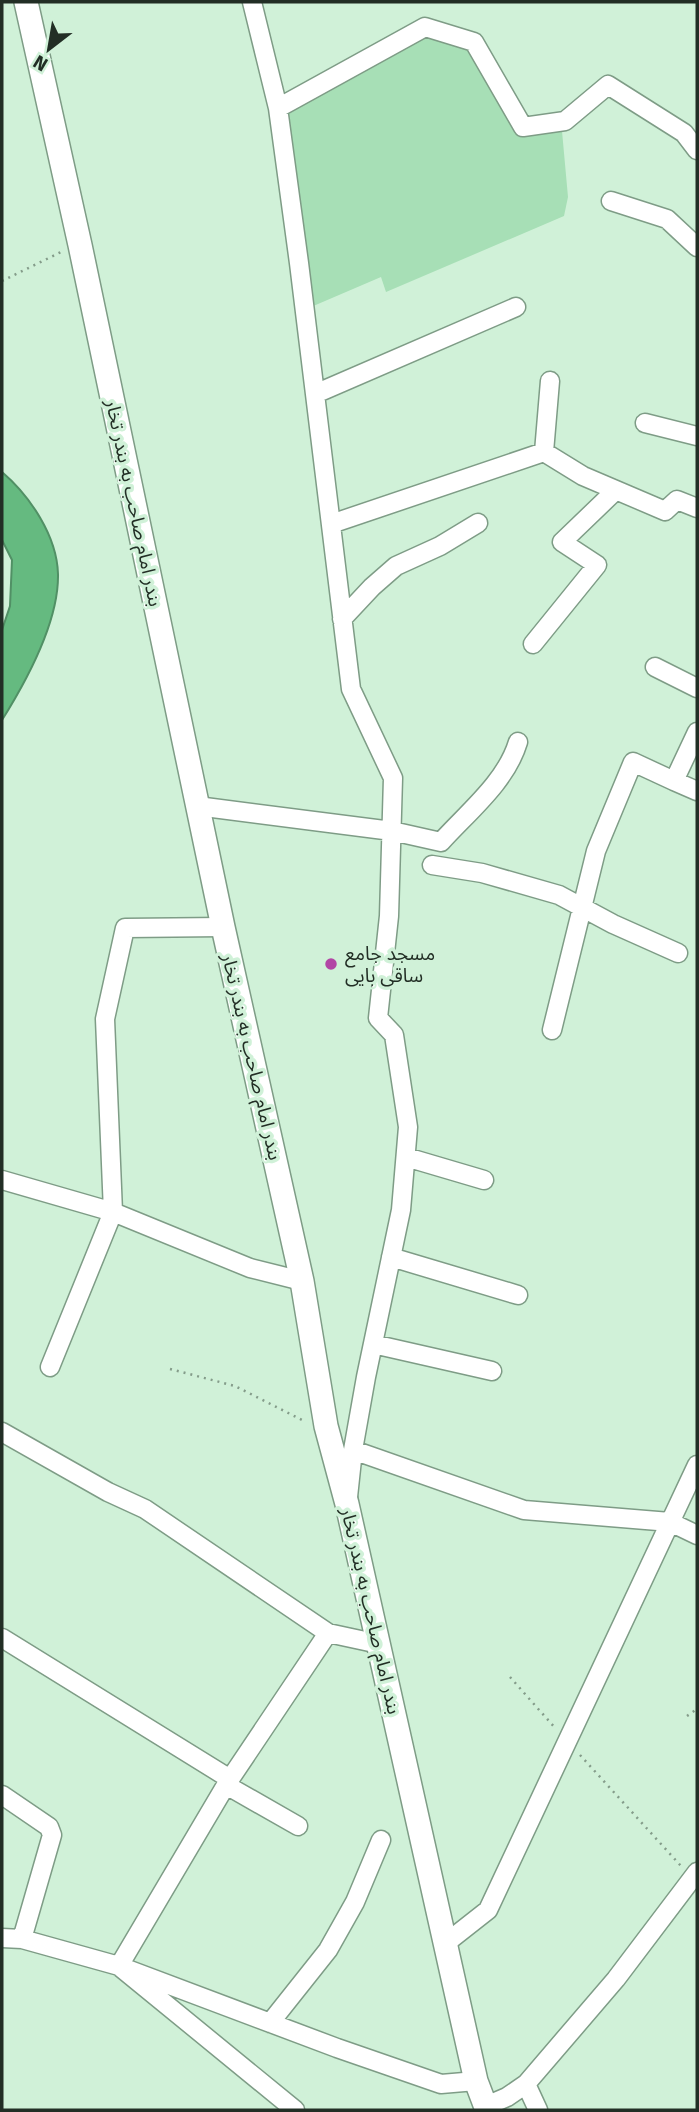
<svg xmlns="http://www.w3.org/2000/svg" width="699" height="2112" font-family="'Fira Sans','Noto Sans Arabic',sans-serif">
<style>
.green{fill:#a7dfb6}
.water{fill:#65ba80;stroke:#519065;stroke-width:2}
.lines{fill:none;stroke-linecap:round;stroke-linejoin:round}
.minor-casing{stroke:#7e9c86;stroke-width:21}
.major-casing{stroke:#7e9c86;stroke-width:26}
.path{stroke:#849c8a;stroke-width:2.5;stroke-dasharray:2 5;stroke-linecap:butt}
.minor{stroke:#fff;stroke-width:18}
.major{stroke:#fff;stroke-width:23}
.poi-dot{fill:#b246a5;stroke:#d0f1d8;stroke-width:2.5}
.labels{text-anchor:middle;dominant-baseline:central;stroke-width:7;stroke-linejoin:round;paint-order:stroke}
.street-label{font-size:19px;fill:#222e25;stroke:#d0f1d8}
.poi-label{font-size:19px;fill:#222e25;stroke:#d0f1d8;text-anchor:start}
</style>
<rect width="100%" height="100%" fill="#d0f1d8"/>
<path class="green" d="M424,32L473,47L515,133L561,120L568,197L564,216L386,292L381,277L311,307L282,109Z"/>
<path class="water" d="M2,472C30,496 57,536 58,574C59,622 27,680 2,720V630L10,606L12,560L2,540Z"/>
<g class="lines">
<g class="minor-casing">
<path id="minor" d="M252,2L278,108L299,263L351,689L393,778L389,916L378,1018L394,1035L408,1127L401,1210L366,1377L353,1450L348,1497
M278,108L425,27L474,42L523,127L565,121L608,85L684,133L697,150
M611,201L667,219L697,247
M315,394L516,307
M645,423L697,436
M544,452L550,381
M331,524L544,452L583,476L665,511L677,500L697,508
M342,619L372,587L396,566L440,546L478,523
M533,644L597,565L562,542L615,491
M655,667L697,688
M697,732L674,781L697,791
M197,806L392,831L441,842C468,812 506,782 518,742
M432,865L482,873L559,895L613,924L678,953
M552,1030L596,851L633,762L674,781
M406,1157L484,1180
M2,1180L113,1212L250,1268L302,1281
M391,1257L518,1295
M373,1344L492,1371
M50,1367L113,1212L105,1019L125,928L223,927
M2,1432L108,1492L145,1509L328,1633L379,1644
M353,1450L524,1510L670,1522L697,1535
M2,1638L230,1779
M226,1785L298,1826
M2,1795L49,1827L52,1835L22,1939
M2,1938L22,1939L119,1966L337,2048L441,2084L476,2081
M446,1943L488,1910L697,1465
M270,2023L328,1950L355,1902L381,1840
M526,2084L538,2110
M486,2106L507,2097L526,2084L616,1979L697,1872
M295,2110L119,1966L226,1785L328,1633"/>
</g>
<g class="major-casing">
<path id="major" d="M26,2L80,245L223,927L302,1281L326,1426L347,1504L476,2081L487,2110"/>
</g>
<path class="path" d="M2,281L61,252
M170,1369L235,1386L306,1422
M510,1677L556,1729
M687,1716L697,1709
M580,1755L681,1866"/>
<use href="#minor" class="minor"/>
<use href="#major" class="major"/>
</g>
<circle class="poi-dot" cx="331" cy="964" r="7"/>
<g class="labels">
<g class="street-label">
<text transform="translate(134 503) rotate(78)">بندر امام صاحب به بندر تخار</text>
<text transform="translate(252 1057) rotate(77)">بندر امام صاحب به بندر تخار</text>
<text transform="translate(371 1611) rotate(77)">بندر امام صاحب به بندر تخار</text>
</g>
<g class="poi-label">
<text x="345" y="953">مسجد جامع<tspan x="345" dy="22">ساقی بایی</tspan></text>
</g>
</g>
<rect width="699" height="2112" fill="none" stroke="#222e25" stroke-width="7"/>
<g transform="translate(49 49) rotate(211)" stroke="#d0f1d8" stroke-width="5" paint-order="stroke">
<path d="M0-5L12 26L0 18L-12 26Z" fill="#222e25"/>
<text y="-10" font-size="19" font-weight="bold" text-anchor="middle" fill="#222e25">N</text>
</g>
</svg>
